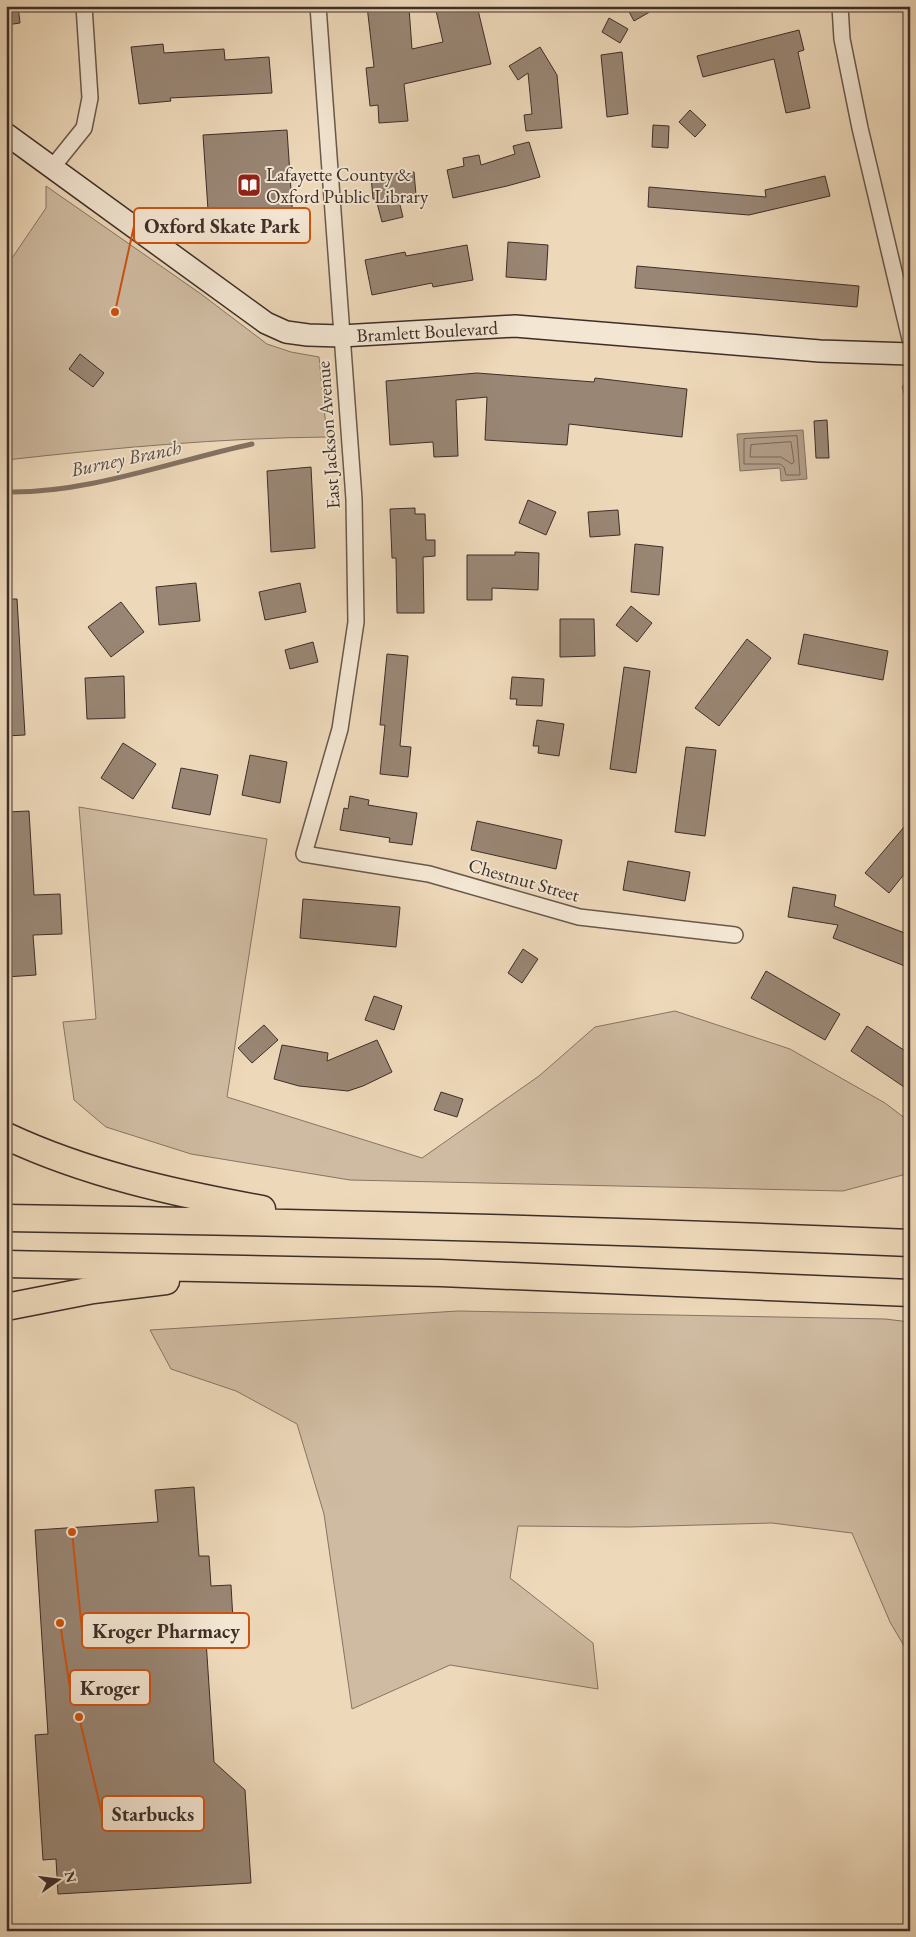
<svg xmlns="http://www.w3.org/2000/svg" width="916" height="1937" font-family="'EB Garamond',serif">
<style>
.green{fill:#cfbba1;stroke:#867465}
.water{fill:#b29e88;stroke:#847162}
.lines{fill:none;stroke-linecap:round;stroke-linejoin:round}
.shore{stroke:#786658;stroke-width:1}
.stream{stroke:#847162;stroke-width:5}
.building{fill:#998674;stroke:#3e2e29}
.street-casing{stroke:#6a584d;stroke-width:18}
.secondary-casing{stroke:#3e2e29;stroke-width:24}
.highway-casing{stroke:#3e2e29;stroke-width:29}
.street{stroke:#f3e6d2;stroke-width:15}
.secondary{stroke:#f3e6d2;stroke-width:21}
.highway{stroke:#edd8b9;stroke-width:26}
.labels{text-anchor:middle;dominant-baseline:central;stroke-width:4;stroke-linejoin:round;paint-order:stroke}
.poi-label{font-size:19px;fill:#3e2e29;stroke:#f3e6d2;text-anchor:start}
.street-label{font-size:19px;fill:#3e2e29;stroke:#f3e6d2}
.water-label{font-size:20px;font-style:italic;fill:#5b4a41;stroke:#f3e6d2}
.leader{fill:none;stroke:#ce5310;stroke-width:2}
.callout-dot{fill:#ce5310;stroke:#f3e6d2;stroke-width:2}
.callout{fill:#f3e6d2;stroke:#ce5310;stroke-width:2}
.callout-label{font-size:20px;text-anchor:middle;font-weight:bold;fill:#3e2e29}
</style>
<rect width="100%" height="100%" fill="#edd8b9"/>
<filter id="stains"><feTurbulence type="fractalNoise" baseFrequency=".004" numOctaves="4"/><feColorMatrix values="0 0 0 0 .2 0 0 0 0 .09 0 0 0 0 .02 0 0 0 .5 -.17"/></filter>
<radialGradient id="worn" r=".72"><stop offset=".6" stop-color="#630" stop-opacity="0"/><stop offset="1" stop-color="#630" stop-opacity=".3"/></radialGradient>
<path class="green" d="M46,186L201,294L267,344L291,352L319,357L327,437C220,438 113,448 6,460V267L46,208Z
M905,383L910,394V412L902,387Z
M79,807L267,839L227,1097L422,1158L539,1076L595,1027L675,1011L790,1049L885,1103L910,1122V1173L843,1191L350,1180L191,1154L106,1127L74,1100L63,1022L96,1019Z
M458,1311L885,1319L910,1322V1656L890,1622L852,1533L772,1523L629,1527L518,1526L510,1578L593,1643L598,1689L450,1665L352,1709L324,1514L297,1424L236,1391L171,1369L150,1330Z"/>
<path class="water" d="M803,430L807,479L781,481L780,468L740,471L737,434Z"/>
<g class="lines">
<path class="shore" d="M797,436L800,475H786L784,467L780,464H744V439Z
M791,442L794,462L792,464L781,457H750L751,445Z"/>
<path class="stream" d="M6,492C87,494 173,461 252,444"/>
</g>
<path class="building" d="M6,6H18L20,23L6,25Z
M367,6H406V9L409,8L412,49L443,42L435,6H477L491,64L404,84L408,121L379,123L378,105L370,106L366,68L374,67Z
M626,6H660L634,21Z
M609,18L628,29L620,43L602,32Z
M799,30L804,50L798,52L810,108L786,113L774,59L703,77L697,56Z
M163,44L164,53L224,49L225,60L269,57L272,93L170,98L171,101L139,104L131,47Z
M540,47L557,75L562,128L526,131L524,115L532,114L528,73L518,80L509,66Z
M622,52L628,114L607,117L601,55Z
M690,110L706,125L695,137L679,122Z
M653,125L669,126L668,148L652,147Z
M287,130L294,235L210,240L203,135Z
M529,142L540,177L507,186L453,198L447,170L464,166L463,158L479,155L481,165L515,154L513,146Z
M414,172L416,195L398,197L403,217L382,222L376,199H373L371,176Z
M825,176L830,196L749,215L648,207L649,187L766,197L765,190Z
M508,242L548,245L546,280L506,277Z
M467,245L473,280L433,287L432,283L372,295L365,260L405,252L406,256Z
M637,266L859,286L857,307L635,288Z
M80,354L104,373L93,387L69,369Z
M477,373L594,382L595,378L687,389L682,437L569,424L567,445L485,440L487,397L456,400L458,456L434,457L433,442L390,445L386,381Z
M827,420L829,458H816L814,421Z
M311,467L315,548L271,552L267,471Z
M528,500L556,512L546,535L519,523Z
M415,508V514H425L426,540H435V556L423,557L424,613H397L396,558H392L390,509Z
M618,510L620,535L590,537L588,512Z
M635,544L663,547L659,595L631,592Z
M515,552L539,553L538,590L492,588V600H467V555H515Z
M196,583L200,621L159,625L156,587Z
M300,583L306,612L265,620L259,592Z
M6,599H17L25,735L6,736Z
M121,602L144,632L111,657L88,627Z
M631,606L652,623L637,642L616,625Z
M560,619H594L595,656L560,657Z
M804,634L888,651L883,680L798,664Z
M747,639L771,658L719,726L695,708Z
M313,642L318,662L290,669L285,650Z
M387,654L408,656L400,746L411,747L408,777L380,774L385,725H380Z
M624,667L650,671L636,773L610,769Z
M124,676L125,718L87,719L85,678Z
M512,677L544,679L542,706L516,705L517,699H510Z
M537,720L564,724L559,756L538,753L539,746H533Z
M123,743L156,764L133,799L101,778Z
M686,747L716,750L705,836L675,832Z
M250,755L287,762L280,803L242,795Z
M181,768L218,775L210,815L172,808Z
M350,796L369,800L368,805L417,813L412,845L389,842L390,838L340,830L344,808L348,809Z
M29,811L34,895L60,894L62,934L33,935L36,975L6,977V812Z
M910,820V867L889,893L865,873Z
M477,821L562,840L556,869L471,850Z
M628,861L690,872L685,901L623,890Z
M793,887L836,895L834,906L910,935V968L833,938L838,925L788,917Z
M303,899L400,907L396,947L300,938Z
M523,949L538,959L522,983L508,973Z
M766,971L840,1014L825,1040L751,998Z
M374,996L402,1006L394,1030L365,1020Z
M264,1025L278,1040L252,1063L238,1048Z
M867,1026L910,1054V1091L851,1051Z
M377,1040L392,1072L363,1086L348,1091L299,1086L274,1079L282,1045L328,1053L327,1061Z
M441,1092L463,1099L457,1117L434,1110Z
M194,1487L199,1556H209L211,1586L231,1585L234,1638L206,1640L214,1762L245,1790L251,1883L58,1894L56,1859L43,1860L35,1735L48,1734L35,1530L158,1522L155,1490Z"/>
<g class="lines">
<g class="street-casing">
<path id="street" d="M318,6L354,499L356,622L340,729L304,854L429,874L579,917L735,935
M840,6L842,39L860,128L910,339
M51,169L84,128L90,98L84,6"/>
</g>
<g class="secondary-casing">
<g id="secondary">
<path id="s1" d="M6,134L266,323L286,332L308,335L341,336L515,326L820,351L910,354"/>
</g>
</g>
<g class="highway-casing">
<path id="highway" d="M6,1136C87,1174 174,1193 262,1209
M6,1218C308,1222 609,1230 910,1243
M6,1264L441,1273L910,1293
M6,1307L93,1290L166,1281"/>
</g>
<use href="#street" class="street"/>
<use href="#secondary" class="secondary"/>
<use href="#highway" class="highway"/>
</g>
<defs>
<g id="library-square" transform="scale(1.25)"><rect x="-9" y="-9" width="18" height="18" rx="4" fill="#8f2418" stroke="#f3e6d2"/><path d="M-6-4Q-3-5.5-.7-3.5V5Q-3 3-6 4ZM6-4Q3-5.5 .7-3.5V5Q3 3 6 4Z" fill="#fff"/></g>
</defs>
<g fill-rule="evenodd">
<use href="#library-square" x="249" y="185"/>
</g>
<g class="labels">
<g class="poi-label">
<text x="266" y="174">Lafayette County &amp;<tspan x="266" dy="22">Oxford Public Library</tspan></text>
</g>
<g class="street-label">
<text stroke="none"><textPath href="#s1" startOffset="485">Bramlett Boulevard</textPath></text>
<text transform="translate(328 435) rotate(-94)">East Jackson Avenue</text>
<text transform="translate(524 880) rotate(16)">Chestnut Street</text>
</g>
<g class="water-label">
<text transform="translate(126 458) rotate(-12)">Burney Branch</text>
</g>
</g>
<path class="leader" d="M115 312L134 226M72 1532L82 1631M60 1623L70 1688M79 1717L102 1814"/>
<g class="callout-dot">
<circle cx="115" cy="312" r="5"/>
<circle cx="72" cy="1532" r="5"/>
<circle cx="60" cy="1623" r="5"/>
<circle cx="79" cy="1717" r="5"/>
</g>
<g class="callout">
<rect x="134" y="208" width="176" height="35" rx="5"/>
<rect x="82" y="1613" width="167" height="35" rx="5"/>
<rect x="70" y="1670" width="80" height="35" rx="5"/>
<rect x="102" y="1796" width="102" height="35" rx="5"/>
</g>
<g class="callout-label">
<text x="222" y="233">Oxford Skate Park</text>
<text x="166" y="1638">Kroger Pharmacy</text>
<text x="110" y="1695">Kroger</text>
<text x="153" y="1821">Starbucks</text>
</g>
<rect width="916" height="1937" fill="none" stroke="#edd8b9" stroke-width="25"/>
<rect x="8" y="8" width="901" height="1922" fill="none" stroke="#3e2e29" stroke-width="2.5"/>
<rect x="12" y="12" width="891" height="1912" fill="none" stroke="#3e2e29"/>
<g transform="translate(58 1880) rotate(76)" stroke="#f3e6d2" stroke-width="4" paint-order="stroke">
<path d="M0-4L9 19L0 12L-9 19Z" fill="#3e2e29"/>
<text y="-8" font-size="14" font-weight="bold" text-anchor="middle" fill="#3e2e29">N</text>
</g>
<rect width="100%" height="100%" filter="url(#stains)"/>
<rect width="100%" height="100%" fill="url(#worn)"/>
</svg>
